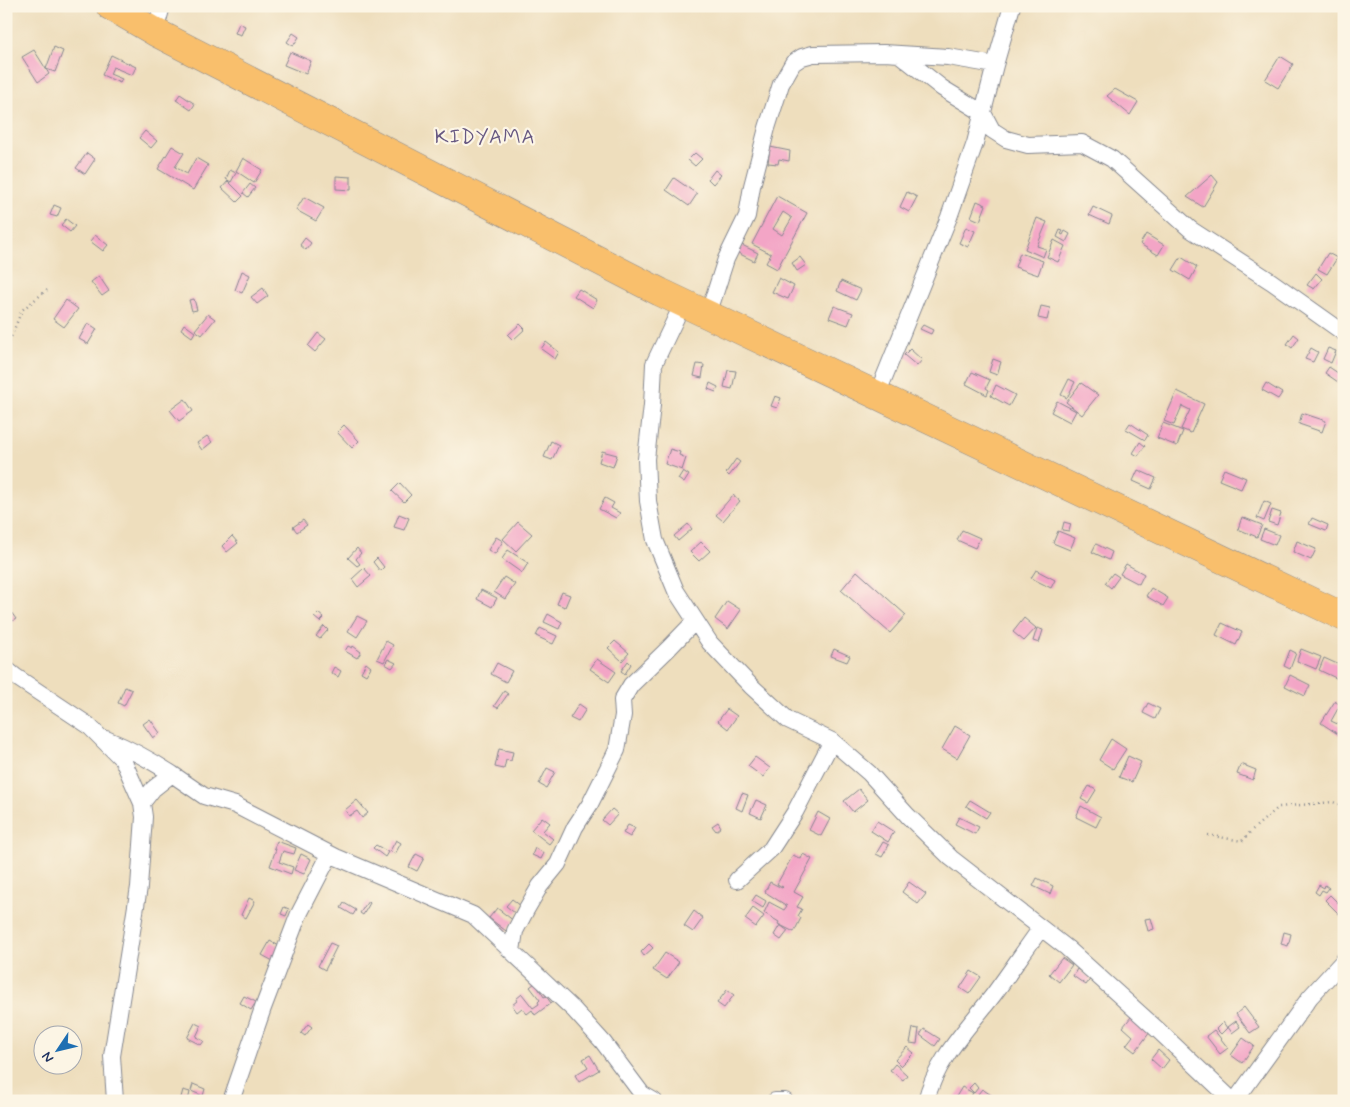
<svg xmlns="http://www.w3.org/2000/svg" width="1350" height="1107" font-family="Mynerve,sans-serif">
<style>
.building{fill:#f3a5c6;fill-rule:evenodd}
.lines{fill:none;stroke-linecap:round;stroke-linejoin:round}
.street-casing{stroke:#84868e;stroke-width:18}
.highway-casing{stroke:#84868e;stroke-width:29}
.path{stroke:#84868e;stroke-width:2.5;stroke-dasharray:1 4;stroke-linecap:butt}
.street{stroke:#fff;stroke-width:16}
.highway{stroke:#f9bf6c;stroke-width:28}
.labels{text-anchor:middle;dominant-baseline:central;stroke-width:4.5;stroke-linejoin:round;paint-order:stroke}
.quarter-label{font-size:20px;letter-spacing:1px;fill:#675882;stroke:#fcf5e5}
</style>
<rect width="100%" height="100%" fill="#fcf5e5"/>
<filter id="ink" filterUnits="userSpaceOnUse"><feTurbulence type="fractalNoise" baseFrequency=".02" numOctaves="2"/><feDisplacementMap in="SourceGraphic" scale="10" xChannelSelector="R" yChannelSelector="G"/><feConvolveMatrix kernelMatrix="1 2 1 2 8 2 1 2 1" color-interpolation-filters="sRGB"/></filter>
<filter id="wash" filterUnits="userSpaceOnUse"><feTurbulence type="fractalNoise" baseFrequency=".0096" numOctaves="4" result="noise"/><feDisplacementMap in="SourceGraphic" scale="20" xChannelSelector="R" yChannelSelector="G"/><feGaussianBlur stdDeviation="1.12" result="paint"/><feColorMatrix in="noise" values="0 0 0 0 0 0 0 0 0 0 0 0 0 0 0 0 0 1.4 0 .05"/><feComposite in="paint" operator="in"/></filter>
<g filter="url(#wash)">
<rect width="100%" height="100%" fill="#eedebd"/>
<g id="blocks">
<path class="building" d="M239,23L245,26L241,35L235,33Z
M293,33L299,37L293,46L287,42Z
M54,47L63,51L55,72L46,69L49,74L38,82L22,57L34,50L46,69Z
M290,52L311,61L306,74L284,65Z
M111,55L136,67L132,75L113,67L110,74L122,79L120,83L102,75Z
M1280,56L1293,64L1278,88L1265,80Z
M1115,89L1138,102L1130,115L1107,96Z
M180,94L195,104L191,110L176,100Z
M145,131L157,141L151,148L139,138Z
M172,146L184,153L175,167L187,174L196,158L208,165L193,190L158,169Z
M770,147L790,151L789,161L779,159L778,164L768,163Z
M87,153L95,159L85,174L76,168Z
M695,153L702,159L695,166L688,160Z
M243,158L262,170L254,183L236,171Z
M230,170L236,173L231,182L226,179Z
M715,170L721,175L713,184L708,179Z
M1212,175L1218,182L1203,207L1187,197Z
M336,176L351,177V190L336,189Z
M674,178L697,194L689,206L666,190Z
M228,181L243,196L237,202L222,188Z
M250,184L255,188L248,197L243,193Z
M907,192L917,197L909,212L900,207Z
M777,196L807,213L777,269L766,263L771,254L752,244ZM783,212L792,218L782,235L773,229Z
M304,197L324,208L316,221L296,210Z
M977,201L986,205L980,221L971,217Z
M54,205L61,208L57,217L50,215Z
M1093,207L1112,216L1109,224L1089,215Z
M1037,218L1047,222L1037,246L1046,249L1043,257L1025,249Z
M66,219L75,226L70,232L61,225Z
M966,227L975,231L968,247L959,243Z
M1060,230L1063,231L1061,234L1063,235L1065,231L1070,234L1066,242L1057,237Z
M1146,234L1164,245L1158,255L1140,244Z
M95,235L108,245L103,251L90,241Z
M305,238L311,243L306,250L300,245Z
M1054,240L1065,246L1058,262L1047,257Z
M742,245L758,253L754,261L738,253Z
M1020,253L1043,261L1038,275L1015,267Z
M1328,253L1337,258L1327,274L1318,269Z
M800,257L806,265L797,271L792,263Z
M1181,257L1197,267L1190,280L1173,270Z
M242,271L250,275L242,293L235,290Z
M1316,273L1322,279L1314,289L1307,285Z
M99,276L109,291L102,296L91,282Z
M779,278L794,286L788,299L772,292Z
M841,281L861,290L856,300L837,291Z
M263,288L268,296L257,304L251,297Z
M579,289L597,300L593,308L574,296Z
M194,299L197,310L192,311L189,300Z
M66,300L78,309L64,327L53,319Z
M834,306L853,313L848,325L829,318Z
M1041,306L1050,308L1047,320L1038,318Z
M208,314L215,319L202,335L195,330Z
M88,323L97,329L88,344L79,339Z
M184,324L195,332L192,337L181,329Z
M520,324L525,329L513,340L508,335Z
M923,325L933,330L931,334L920,329Z
M318,333L326,339L315,352L308,346Z
M1294,334L1299,338L1292,348L1287,344Z
M546,342L559,352L555,359L541,349Z
M1311,348L1318,352L1313,362L1305,359Z
M1328,348L1336,351L1331,363L1323,359Z
M910,349L922,360L917,366L904,355Z
M1341,355L1344,356V367L1338,364Z
M993,359L1001,362L997,375L989,372Z
M697,364L704,365L702,378L694,376Z
M1329,367L1344,377V379L1341,377L1338,382L1325,373Z
M728,370L736,371L732,389L724,387Z
M972,372L990,380L986,388L989,390L987,395L966,384Z
M1069,379L1075,382L1067,398L1061,395Z
M710,383L718,387L716,392L708,389Z
M1081,383L1098,395L1082,415L1066,402Z
M1266,383L1282,393L1278,399L1262,390Z
M996,385L1015,395L1009,406L991,396Z
M1177,391L1204,404L1191,433L1181,429L1190,410L1182,406L1174,425L1164,421Z
M775,396L781,398L777,408L771,406Z
M185,399L193,411L179,421L170,410Z
M1057,401L1076,411L1070,422L1051,412Z
M1302,413L1326,421L1322,432L1299,424Z
M1130,423L1148,435L1145,440L1126,429Z
M1163,423L1183,431L1177,446L1157,438Z
M344,425L359,441L352,448L337,432Z
M207,436L212,442L202,450L197,443Z
M551,441L559,445L552,460L544,457Z
M1140,442L1145,446L1138,456L1133,453Z
M670,449L680,452L679,455L686,458L682,470L665,464Z
M602,451L617,455L613,467L599,462Z
M736,459L740,462L729,476L726,473Z
M1224,469L1246,478L1241,489L1219,480Z
M1138,470L1156,478L1151,489L1133,481Z
M683,471L689,475L684,483L678,479Z
M400,483L411,495L404,502L392,491Z
M733,495L740,501L723,521L716,515Z
M605,498L614,503L611,508L620,513L616,518L599,509Z
M1264,501L1271,504L1264,521L1257,518Z
M1272,510L1281,513L1277,525L1268,522Z
M399,514L409,518L404,530L394,527Z
M1242,517L1262,525L1257,537L1238,529Z
M1312,518L1328,525L1326,531L1309,524Z
M303,520L307,525L297,532L293,527Z
M518,522L532,534L516,551L503,539Z
M1064,522L1071,524L1069,531L1062,530Z
M688,524L692,529L678,541L674,536Z
M1264,529L1279,535L1275,545L1260,539Z
M962,530L980,538L975,548L957,540Z
M1058,531L1075,538L1070,550L1053,543Z
M232,536L238,543L227,552L222,546Z
M496,537L503,541L495,554L488,550Z
M1297,541L1316,549L1311,560L1293,552Z
M701,542L710,551L699,561L690,552Z
M1096,544L1112,552L1109,560L1092,552Z
M357,548L361,553L356,559L360,564L357,566L348,558Z
M508,550L528,563L522,573L502,559Z
M377,558L384,567L380,571L373,562Z
M1126,564L1144,574L1139,584L1120,574Z
M364,568L371,576L358,587L352,579Z
M1036,570L1055,580L1051,588L1031,578Z
M857,571L906,615L890,633L841,590Z
M1113,573L1119,577L1111,588L1105,583Z
M504,577L515,584L505,599L494,592Z
M1151,588L1168,598L1163,606L1146,596Z
M481,590L497,598L492,607L477,599Z
M562,592L570,595L565,607L557,604Z
M727,601L741,610L728,629L715,619Z
M6,605L16,619L9,623L6,618Z
M318,613L324,618L320,622L314,617Z
M548,614L562,622L559,629L544,622Z
M357,616L367,621L357,637L348,631Z
M1024,618L1036,628L1024,641L1013,632Z
M1222,623L1242,632L1236,645L1216,635Z
M324,626L328,630L320,639L316,636Z
M540,628L557,636L553,644L536,636Z
M1037,628L1043,630L1039,643L1033,641Z
M386,641L393,645L384,662L377,659Z
M615,641L629,653L622,661L608,648Z
M348,646L352,648L353,646L361,652L357,658L345,651Z
M834,649L850,656L847,662L831,656Z
M1301,649L1321,657L1316,669L1297,661Z
M1290,650L1296,653L1290,669L1284,666Z
M1324,658L1344,667L1338,679L1319,670Z
M388,659L396,663L392,668L385,664Z
M597,659L616,672L609,682L590,669Z
M628,661L631,664L625,674L621,671Z
M366,663L371,667L366,675L361,672Z
M497,663L512,671L506,682L491,674Z
M334,667L341,671L338,677L331,673Z
M1290,675L1310,685L1305,696L1285,686Z
M125,687L132,690L124,706L118,703Z
M504,691L508,694L498,708L494,706Z
M1335,701L1340,705L1331,721L1344,727V732L1341,736L1321,723Z
M1148,703L1160,709L1155,719L1143,713Z
M579,704L586,709L578,722L570,718Z
M727,709L737,716L728,729L718,721Z
M150,719L160,733L153,738L143,724Z
M955,726L970,735L957,758L942,749Z
M1111,739L1126,749L1113,769L1099,760Z
M499,749L513,752L511,761L506,760L504,769L495,767Z
M1128,756L1141,762L1132,782L1119,777Z
M755,757L770,768L763,777L748,766Z
M1241,764L1256,770L1253,780L1237,774Z
M547,768L555,772L546,788L539,784Z
M1089,786L1096,790L1088,803L1081,799Z
M859,789L868,800L853,812L844,801Z
M742,793L748,795L742,811L736,808Z
M357,800L368,813L362,818L357,811L349,816L345,810Z
M756,800L767,805L761,818L750,813Z
M970,800L990,812L986,818L966,806Z
M1081,806L1101,817L1096,827L1076,817Z
M612,809L618,814L608,825L602,820Z
M818,812L830,819L821,836L809,830Z
M542,817L550,823L543,831L553,839L549,844L531,830Z
M959,817L979,827L975,834L955,824Z
M877,821L894,832L888,842L871,831Z
M718,822L721,827L716,831L712,826Z
M628,825L635,828L630,837L623,833Z
M396,840L401,843L395,854L390,851Z
M277,841L296,848L294,854L283,851L279,862L293,867L291,874L270,866L276,849L274,848Z
M883,842L889,845L882,857L876,854Z
M376,845L388,852L385,857L373,848Z
M535,848L544,853L541,859L532,855Z
M301,854L311,859L304,874L294,870Z
M416,854L424,858L417,871L409,867Z
M803,854L812,859L794,892L803,897L797,907L802,909L798,916L801,918L794,932L778,924L779,922L764,913L769,902L784,910L787,906L765,892L770,882L782,888L783,887L777,884L793,855L801,859Z
M1037,878L1053,886L1050,894L1033,886Z
M909,882L926,894L918,904L902,892Z
M1319,885L1324,888L1325,885L1329,888L1326,892L1322,890L1319,895L1315,892Z
M756,895L766,901L763,908L752,901Z
M1330,895L1344,909V919L1325,900Z
M249,898L255,901L246,918L241,915Z
M512,899L521,906L516,914L506,906Z
M368,901L370,903L363,915L360,913Z
M344,903L356,910L353,915L341,908Z
M284,907L289,909L286,916L281,914Z
M497,908L514,921L506,931L489,918Z
M753,908L764,916L756,927L745,919Z
M694,911L703,918L693,932L684,926Z
M1151,918L1154,929L1148,931L1145,919Z
M780,925L788,931L781,940L774,935Z
M1284,932L1291,934L1288,946L1281,944Z
M270,941L281,947L273,961L262,955Z
M330,943L337,946L325,970L318,966Z
M649,944L653,948L644,956L641,952Z
M665,953L679,962L667,979L653,970Z
M1062,958L1072,965L1059,982L1049,974Z
M1077,969L1091,978L1086,985L1073,976Z
M971,971L981,977L969,994L960,988Z
M535,983L544,997L546,996L551,1003L535,1015L532,1010L527,1014L522,1008L517,1012L512,1005L517,1001L516,999L522,994L533,1008L539,1004L538,1002L540,1000L530,987Z
M727,990L734,995L724,1008L717,1003Z
M244,996L256,1002L251,1010L240,1003Z
M1244,1007L1259,1027L1250,1033L1236,1014Z
M1131,1017L1150,1032L1135,1052L1126,1045L1133,1036L1123,1027Z
M1236,1021L1240,1027L1232,1033L1228,1027Z
M1223,1022L1227,1028L1221,1034L1216,1029Z
M195,1023L201,1026L196,1037L204,1041L201,1045L187,1038Z
M308,1024L312,1027L305,1036L301,1033Z
M913,1028L919,1029L917,1044L910,1043Z
M924,1029L940,1039L935,1046L920,1035Z
M1214,1030L1228,1048L1220,1054L1206,1036Z
M1243,1038L1254,1046L1242,1063L1231,1055Z
M907,1047L914,1053L901,1066L895,1060Z
M1158,1050L1169,1060L1162,1069L1151,1059Z
M590,1055L599,1070L579,1082L575,1075L588,1067L583,1059Z
M895,1064L907,1075L903,1080L890,1070Z
M974,1083L978,1088L974,1093L969,1088Z
M193,1084L205,1089L203,1096L191,1091Z
M962,1087L973,1093L968,1101H956L954,1100Z
M982,1089L996,1098L994,1101H987L978,1094Z
M183,1090L190,1092L188,1101H180Z"/>
</g>
</g>
<g filter="url(#ink)">
<use href="#blocks" fill-opacity="0" stroke="#84868e" stroke-width="1"/>
<g class="lines">
<g class="street-casing">
<path id="street" d="M155,32L162,6
M899,54L942,88L983,113L992,130L1006,139L1028,145L1082,143L1112,159L1190,229L1272,282L1344,333
M683,303L654,364L652,405L646,459L648,501L655,540L676,591L710,643L751,686L788,720L832,741L869,773L908,816L951,858L1067,948L1159,1031L1233,1101
M708,315L726,259L747,216L752,186L767,128L781,84L793,63L802,57L813,54L884,53L948,57L995,65
M877,395L949,217L975,143L995,65L1012,6
M6,669L16,677L88,725L123,760L142,803L144,817L139,887L112,1056L115,1101
M106,739C131,749 149,759 172,774
M142,803L153,789L172,774L204,796L235,805L336,857L473,915L574,1010L603,1042L642,1094L654,1101
M737,880L771,849L795,812L832,741
M512,951L515,931L526,910L540,886L558,864L575,827L590,804L617,750L623,715L622,700L631,685L668,649L695,621
M231,1101L263,1008L298,916L330,854
M775,1101H785
M926,1101C936,1059 969,1027 994,994C1010,972 1025,950 1041,928
M1235,1101L1310,997L1344,960"/>
</g>
<g class="highway-casing">
<path id="highway" d="M110,6L155,32L660,292L1344,617"/>
</g>
<path class="path" d="M6,345L9,342L22,310L47,290
M1208,835L1242,841L1252,830L1279,807L1333,802L1344,806"/>
<use href="#street" class="street"/>
<use href="#highway" class="highway"/>
</g>
</g>
<g class="labels">
<g class="quarter-label">
<text x="485" y="137">KIDYAMA</text>
</g>
</g>
<rect width="1350" height="1107" fill="none" stroke="#fcf5e5" stroke-width="25"/>
<g transform="translate(58 1050) rotate(235)"><circle r="24" fill="#fcf5e5" stroke="#a2a6af"/>
<path d="M0-4L9 19L0 12L-9 19Z" fill="#1f6fb2"/>
<text y="-8" font-size="14" font-weight="bold" text-anchor="middle" fill="#1b2f5e">N</text>
</g>
</svg>
